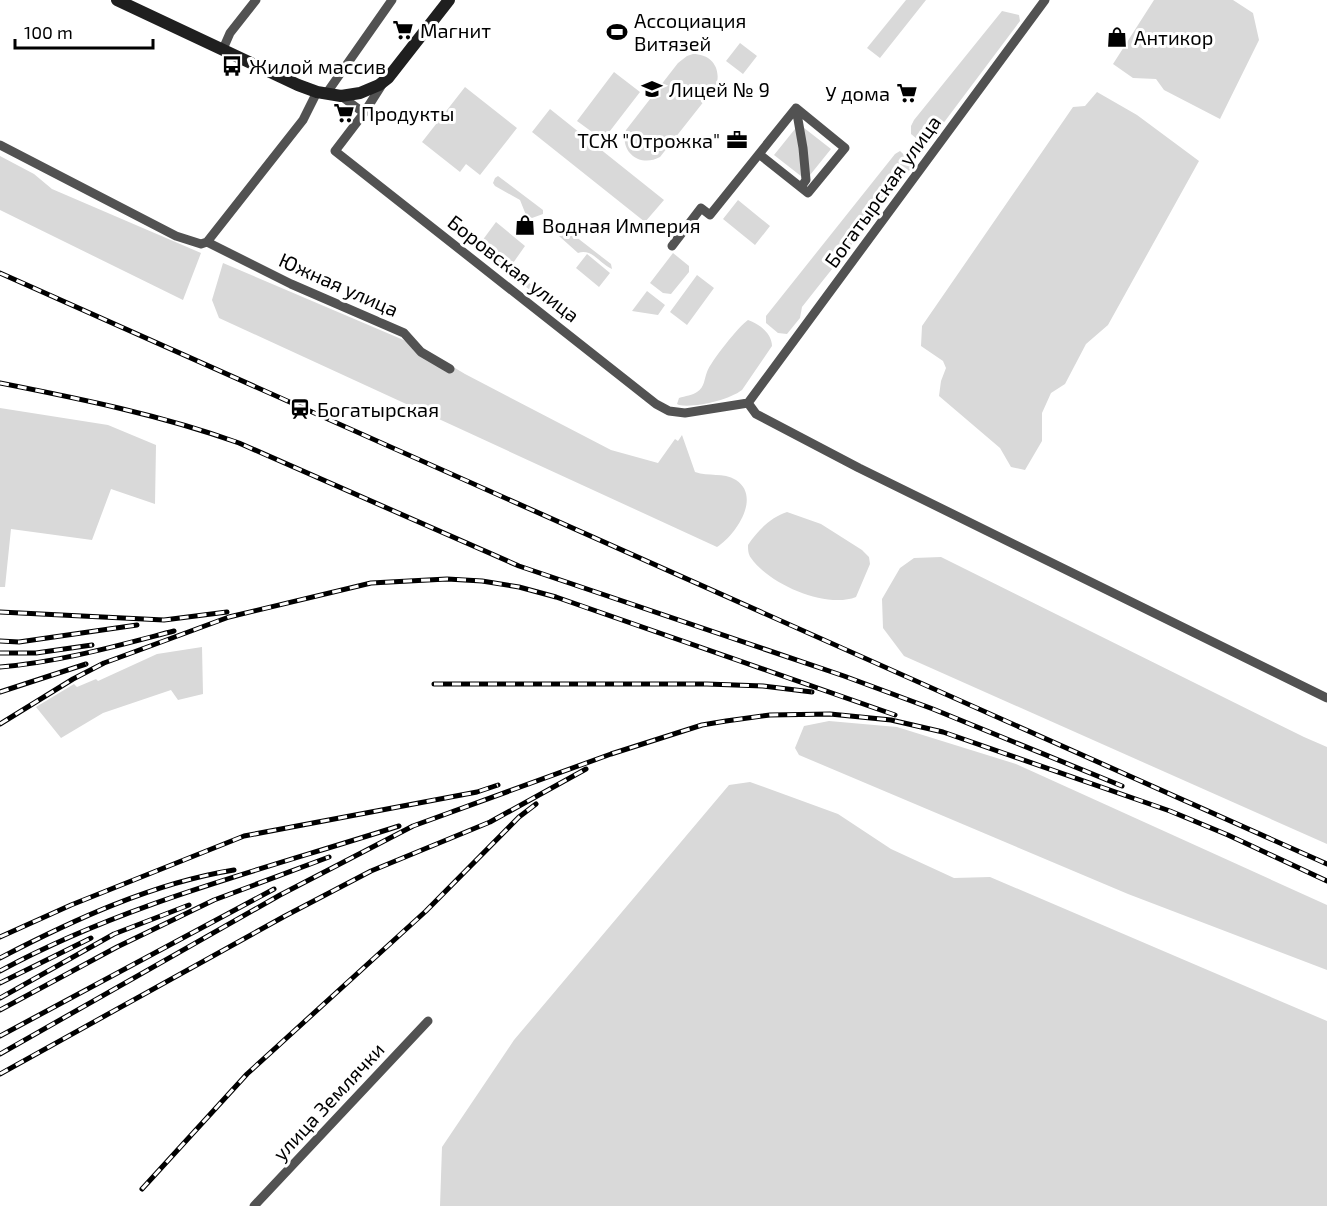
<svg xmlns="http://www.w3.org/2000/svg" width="1327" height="1206" font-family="'Exo 2',sans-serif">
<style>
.green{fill:#d9d9d9}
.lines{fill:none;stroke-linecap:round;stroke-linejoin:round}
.street{stroke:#525252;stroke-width:9}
.secondary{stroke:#1f1f1f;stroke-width:12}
.rail-casing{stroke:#000;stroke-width:5}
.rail{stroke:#fff;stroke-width:3;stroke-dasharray:9;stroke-linecap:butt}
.labels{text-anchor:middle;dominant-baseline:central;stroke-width:6;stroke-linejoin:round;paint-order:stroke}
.poi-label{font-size:20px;fill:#000;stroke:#fff;text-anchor:start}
.street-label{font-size:20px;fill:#000;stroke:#fff}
</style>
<rect width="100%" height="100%" fill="#fff"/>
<path class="green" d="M906,0H926L880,58L867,48Z
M1154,0H1233L1253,13L1259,40L1220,119L1164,90L1156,79L1133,78L1113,64Z
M1002,11L1019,15L1020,21L930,141L922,143L911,134V126L914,120Z
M740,43L757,56L743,74L726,61Z
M693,54C711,54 722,68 716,86L660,157C640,168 619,152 626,130L678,63L687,56Z
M614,72L640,92L603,140L577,121Z
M465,87L517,128L480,175L466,164L460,172L422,142Z
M1097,92L1137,115L1199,161L1108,325L1086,344L1065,384L1051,393L1042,413V441L1025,470L1011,467L1000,448L939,396L941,381L946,368L943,361L921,346L922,326L1073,107L1085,106Z
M550,109L664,200L645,222L532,132Z
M799,124L831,149L806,180L774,155Z
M900,151L914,164C879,213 839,259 802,307L800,318L787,334L778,333L766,323V316L895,154Z
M0,156L34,174L52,189L201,253L183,300L0,210Z
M498,176L543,210V214L532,218L526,215L520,200L495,186L493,183L495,178Z
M738,200L770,226L755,245L723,219Z
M496,222L525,246L506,273L476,249Z
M562,232L571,233L611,264L612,269C600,264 592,248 578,253L559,236L560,233Z
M673,253L689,266V272L671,294L663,293L650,283Z
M587,254L610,273L599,287L576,268Z
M223,263L420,347L465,374L611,450L658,463L675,439L678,441L682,435L695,472C709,477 723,472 736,480C762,497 735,536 717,547L219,318L212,300Z
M697,275L714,288L687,325L670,312Z
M524,279L575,318V322H570L520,282Z
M647,291L665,305L658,315L632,311Z
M748,320C760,324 772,334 772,346L742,390C729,400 695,408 679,405L677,404L679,398C685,396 693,395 697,392C705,387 704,379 707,372C711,361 739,326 748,320Z
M0,408L108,425L156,445L155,504L111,489L92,540L11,529L5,587H0Z
M787,512L821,524L862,550L869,557L870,564L856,597C826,609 769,584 751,558C748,554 748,549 748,545C757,531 771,517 787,512Z
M941,557L1304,737L1327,747V844L904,656L883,628L882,599L900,568L914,558Z
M202,647L203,694L178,700L171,690L103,713L61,738L36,707L74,684L77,687L96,679L98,681L157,654Z
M829,721L897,727L1016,764L1327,905V970L1128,894L799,755L795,748L804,726Z
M750,782L838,814L891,849L954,878L990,877L1327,1021V1206H440L442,1147L514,1040L729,785Z"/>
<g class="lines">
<path class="street" d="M223,49L230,33L256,0
M326,94L392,0
M341,96L364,113L335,151L656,404L669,411L685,413L748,403
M796,108L803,148L806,180L801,187
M364,113L383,83
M0,145L176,236L201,244L207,242L291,284L404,333L421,352L450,369
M207,242L303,120L317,92
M672,246L701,208L710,215L796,108L845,148L808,193L759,154
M748,403L756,414L859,468L1327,698
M748,403L1045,0
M254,1206L428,1021"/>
<path class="secondary" d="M117,0L298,85L317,92L341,96L360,93L379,85L388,78L449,0"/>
<g class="rail-casing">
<path id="rail" d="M0,273L1327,864
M0,383C81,399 161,415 239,443L519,566L844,676L933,709L1122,786
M0,612L164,620L227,612
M0,641L19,642L137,625
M0,653H36L92,645
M0,667C60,662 116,646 174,631
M434,684H707L763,686L812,692
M0,692L86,664
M0,724L73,679L104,663L229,617L371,583L447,579L482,581L519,587L556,597L895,715
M0,937L71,905L244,836L477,792L498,785
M0,958C73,920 153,883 234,870
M0,971C125,903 265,869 399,826
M0,983L91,938
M0,998L114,934L189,905
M0,1010L117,947L214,900L329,857
M0,1036L274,889
M0,1054L280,895L413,826L611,754L702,725L726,721L770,715L830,714L891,720L943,732L1170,811L1228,835L1327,881
M0,1074L285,916L371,871L490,822L586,769
M142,1189L247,1074L426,911L519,817L536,804"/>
</g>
<use href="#rail" class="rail"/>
</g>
<defs>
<g id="supermarket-bare" transform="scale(1.62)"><path d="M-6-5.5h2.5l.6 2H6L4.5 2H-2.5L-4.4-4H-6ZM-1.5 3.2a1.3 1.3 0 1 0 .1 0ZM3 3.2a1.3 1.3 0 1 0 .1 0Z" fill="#000" stroke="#fff" stroke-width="2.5" paint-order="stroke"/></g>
<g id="stadium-bare" transform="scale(1.62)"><path d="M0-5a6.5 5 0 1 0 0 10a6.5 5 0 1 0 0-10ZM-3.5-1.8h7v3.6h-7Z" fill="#000" stroke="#fff" stroke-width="2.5" paint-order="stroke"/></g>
<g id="shop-bare" transform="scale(1.62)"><path d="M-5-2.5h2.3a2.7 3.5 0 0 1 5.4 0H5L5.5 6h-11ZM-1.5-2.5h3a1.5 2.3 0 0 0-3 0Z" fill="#000" stroke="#fff" stroke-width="2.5" paint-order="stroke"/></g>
<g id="bus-bare" transform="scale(1.62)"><path d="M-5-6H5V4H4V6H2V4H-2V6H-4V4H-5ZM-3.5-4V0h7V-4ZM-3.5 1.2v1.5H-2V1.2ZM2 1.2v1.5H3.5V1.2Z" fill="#000" stroke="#fff" stroke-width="2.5" paint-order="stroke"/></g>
<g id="school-bare" transform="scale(1.62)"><path d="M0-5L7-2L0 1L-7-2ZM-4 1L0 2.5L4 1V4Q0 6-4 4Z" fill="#000" stroke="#fff" stroke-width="2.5" paint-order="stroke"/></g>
<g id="office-bare" transform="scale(1.62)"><path d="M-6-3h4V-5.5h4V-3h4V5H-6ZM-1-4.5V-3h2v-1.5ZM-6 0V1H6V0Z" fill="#000" stroke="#fff" stroke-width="2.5" paint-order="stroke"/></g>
<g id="station-bare" transform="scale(1.62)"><path d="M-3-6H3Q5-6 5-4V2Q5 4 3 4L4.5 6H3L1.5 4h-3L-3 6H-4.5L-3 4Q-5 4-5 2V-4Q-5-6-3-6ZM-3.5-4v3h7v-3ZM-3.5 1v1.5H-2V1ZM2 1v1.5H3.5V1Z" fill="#000" stroke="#fff" stroke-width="2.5" paint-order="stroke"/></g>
</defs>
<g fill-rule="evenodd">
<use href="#supermarket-bare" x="403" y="30"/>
<use href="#stadium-bare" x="617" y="32"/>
<use href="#shop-bare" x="1117" y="37"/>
<use href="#bus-bare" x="232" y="66"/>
<use href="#school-bare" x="652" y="89"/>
<use href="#supermarket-bare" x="907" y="93"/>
<use href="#supermarket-bare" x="344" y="113"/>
<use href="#office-bare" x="737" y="140"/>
<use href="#shop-bare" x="525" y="225"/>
<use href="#station-bare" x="300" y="409"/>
</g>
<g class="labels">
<g class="poi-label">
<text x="634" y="20">Ассоциация<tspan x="634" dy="23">Витязей</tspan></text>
<text x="420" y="30">Магнит</text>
<text x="1134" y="37">Антикор</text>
<text x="249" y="66">Жилой массив</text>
<text x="669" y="89">Лицей № 9</text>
<text x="890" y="93" text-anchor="end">У дома</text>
<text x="361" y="113">Продукты</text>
<text x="720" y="140" text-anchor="end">ТСЖ "Отрожка"</text>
<text x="542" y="225">Водная Империя</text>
<text x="317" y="409">Богатырская</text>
</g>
<g class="street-label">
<text transform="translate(882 191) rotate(-54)">Богатырская улица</text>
<text transform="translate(514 268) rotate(38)">Боровская улица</text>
<text transform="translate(339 284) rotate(24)">Южная улица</text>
<text transform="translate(328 1101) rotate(-47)">улица Землячки</text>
</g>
</g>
<path d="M15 39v9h138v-9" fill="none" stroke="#000000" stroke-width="3"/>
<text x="24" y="39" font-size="18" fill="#000000" stroke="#ffffff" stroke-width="4.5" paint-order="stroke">100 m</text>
</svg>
